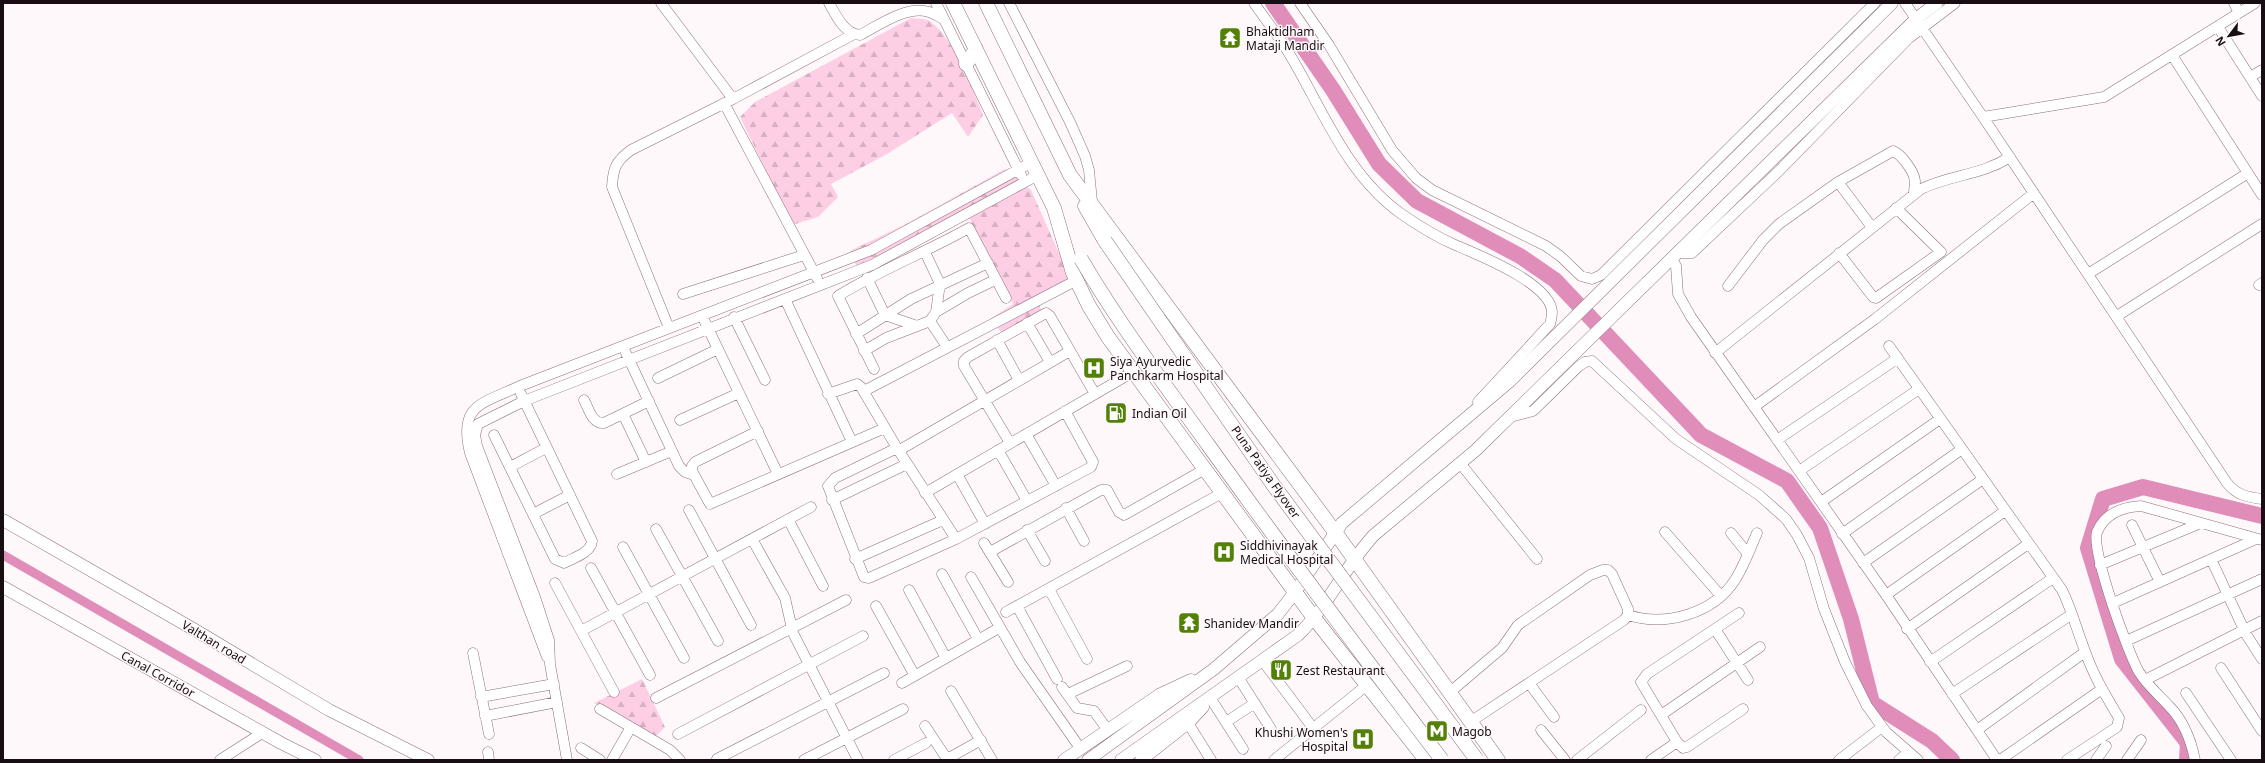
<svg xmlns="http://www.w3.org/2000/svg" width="2265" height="763" font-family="'Noto Sans',sans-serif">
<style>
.forest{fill:url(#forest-firs)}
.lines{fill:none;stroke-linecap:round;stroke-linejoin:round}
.canal{stroke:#e18db9;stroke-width:9}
.river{stroke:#e18db9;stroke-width:16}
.minor-casing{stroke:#8d6f7e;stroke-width:11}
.major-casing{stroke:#8d6f7e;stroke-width:13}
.highway-casing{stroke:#8d6f7e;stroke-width:15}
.minor{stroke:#fff;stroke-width:10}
.major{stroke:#fff;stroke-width:12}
.highway{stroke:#fff;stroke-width:14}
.highway-bridge-casing{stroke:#8d6f7e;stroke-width:15;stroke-linecap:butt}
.highway-bridge{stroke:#fff;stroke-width:14}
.labels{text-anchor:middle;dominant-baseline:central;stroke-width:3;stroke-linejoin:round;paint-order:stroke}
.poi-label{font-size:12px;fill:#180d13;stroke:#fff8fb;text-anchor:start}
.street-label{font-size:12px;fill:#180d13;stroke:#fff8fb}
</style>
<defs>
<pattern id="forest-firs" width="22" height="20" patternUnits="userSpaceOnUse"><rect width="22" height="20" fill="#fdcee4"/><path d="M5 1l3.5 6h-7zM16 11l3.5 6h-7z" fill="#d8b0c3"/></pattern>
</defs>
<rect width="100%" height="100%" fill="#fff8fb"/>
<path class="forest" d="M911,18C916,19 925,18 929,21C951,33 974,91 983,115L968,137L952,113L887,154L831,184L838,197L818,217L792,225L740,117L755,102Z
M1005,169L1031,190L1070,278L1035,296L1042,311L1003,334L990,319L1013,304L965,210L857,267L850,251L906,224Z
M642,679L665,727L654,738L594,703Z"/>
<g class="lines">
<path class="canal" d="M3,555L359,760"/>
<path class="river" d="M1273,3L1333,90L1379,164L1417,201L1520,256L1555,280L1701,435L1787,481L1820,528L1851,619L1872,703L1932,741L1952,760
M2187,760L2188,743L2122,659L2088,548L2103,499L2143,487L2262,516"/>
<g class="minor-casing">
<path id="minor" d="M661,3L733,99
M829,3C836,15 844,34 860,35C879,25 907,5 929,12C934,13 939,17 943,19
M936,3L1021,175
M1009,3L1070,122L1085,156L1089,170L1092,202
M1254,3C1265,19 1277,34 1287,50C1322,107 1346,176 1403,215C1419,226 1435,236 1453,244C1476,254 1551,283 1552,312C1552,316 1551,321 1550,324L1478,402
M1300,3L1329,45L1392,150L1416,178L1432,190L1546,246L1560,256L1581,276L1592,279L1601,275L1875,3
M1905,3L1983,117L2227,483C2237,495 2246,497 2262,499
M2234,3L2239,13
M2218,27L2262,96
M2172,55L2262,195
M2250,77L2262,70
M724,103L817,278
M1983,117L2104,97L2255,3
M1838,182L1871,226
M925,252L940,284L936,312
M1676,253H1692L1779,171L1909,38L1955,3
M1839,253L1873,297L1876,298L1941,252L1896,208
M1671,258L1676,266L1678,294L1691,317L1886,595L1997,760
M2088,274L2248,173
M867,278L885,315L917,326
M2259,285L2262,283
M1728,286L1763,240L1779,224L1838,182L1893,151C1901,154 1914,171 1915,181C1915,185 1914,189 1914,193
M683,294L804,255
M785,299L852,442
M2117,316L2262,224
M734,317L765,380
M930,321L947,347
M705,322L778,474
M1027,323L1050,362
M669,328L612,187C613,168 616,161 631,150L733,99L854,34
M856,334L911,299L988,263
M997,340L1019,380
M1889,346L2062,590C2072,610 2077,631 2085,651C2093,675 2106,696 2119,718L2117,727L2067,760
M864,351L886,338L930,321L936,312L968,293L995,280
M626,353L679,466L685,472L694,475
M1715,353L1921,189C1952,174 1980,176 2010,157
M874,369L838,296C880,270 926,252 969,228L1006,298
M658,378L718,349
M864,391L1077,280
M828,394L857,384L861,387L897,448L956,539
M584,400C589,409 592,424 604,423L649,401
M1754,407L1875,319L2034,193
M623,414L646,462
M1510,417L1533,411L1579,366L1585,362L1592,361L1676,439L1759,495L1786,519L1797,535L1809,558L1824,609L1845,662L1867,706L1886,732L1918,760
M680,420L739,393
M758,431L695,462L692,466V471L710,504L885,428
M1026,434L1056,486
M494,435L555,559L564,563C573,558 591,553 592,541L521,394
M1777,440L1898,358
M1010,443L964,366V361L968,357L1046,313L1050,316L1095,394
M897,448L835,478L828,486L864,577L869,578L956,539L1091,467L1093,462L1065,411
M998,450L1027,501
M898,451L1070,351
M1460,463L1537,559
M510,467L546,448
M1799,471L1919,389
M617,474L672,451
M957,474L985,524
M925,493L1133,372
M832,500L907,464
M1821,502L1940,419
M1066,508L1084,541
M689,510L751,625
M533,514L570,495
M788,519L823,586
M2132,525L2160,582
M656,529L718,641
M1027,530L1045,561
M1665,532L1721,596
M1731,533L1748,554
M1842,534L1962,449
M752,539L785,598L793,633L858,760
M984,543L1008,582
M623,547L684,658
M990,552L1101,490H1107L1119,512L1124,515L1205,469
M855,559L943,520
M2211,559L2246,634L2262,659
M1863,563L1983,479
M2100,565L2201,523
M591,568L650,675
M942,574L978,639
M971,577L1020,662L1080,748
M555,583L614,692
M1049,589L1087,659
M909,590L946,658
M1886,595L2005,511
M2113,603L2256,539
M876,606L915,676
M1017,606L1057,679
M1006,612L1222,493
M1739,613L1647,674L1641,682L1677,742L1683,748L1687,747L1743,709
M1628,615C1665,627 1713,614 1735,580C1744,566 1750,549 1757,533
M1715,629L1748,680
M1907,629L2028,544
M581,631L811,507
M2126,641L2262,579
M473,653L489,734
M547,657L470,453C458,404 482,404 520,386L871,250L1032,162
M1262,660L1313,728
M1930,662L2053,578
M2221,668L2262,731
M1238,677L1271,729
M2145,680L2262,621
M902,683L999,628
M1529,683L1554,717
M1062,687L1077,708L1094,711L1107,729
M951,691L992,760
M1449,693L1502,648L1518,625L1590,575L1603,570H1608L1612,574L1628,609V615L1624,620L1470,722
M2186,693L2231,760
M1068,694L1127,666
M1952,694L2072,614
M481,697L554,684
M656,698L846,600
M1211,699L1243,749
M600,709L670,750L680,760
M1661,715L1760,647
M485,716L557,702
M1226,722L1255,703
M1188,723L1211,760
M925,726L947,759L981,740
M1541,730L1565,760
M1977,730L2085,652
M678,734L863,636
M581,748L600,760
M488,752L489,760
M717,759L884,673
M220,760L262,733
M567,760L550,664L549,640L535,597L477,446L475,435L478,424L524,401L872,265L1038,175
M612,760L631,727
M804,760L903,709
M894,760L926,743
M1274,760L1367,685
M1577,760L1641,710
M1651,760L1677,742
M1839,760L1882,727
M1899,760L1909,752
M2000,760L2102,689
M2096,760L2106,746
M2127,760L2141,740
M2195,760C2191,740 2184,721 2169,706C2159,695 2147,685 2139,672C2128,653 2091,551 2097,532C2105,513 2123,507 2141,506L2262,540"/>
</g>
<g class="major-casing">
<path id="major" d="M3,520L195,630L329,710L428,760
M3,587L281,743L315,760
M1064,760L1159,695L1191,680
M1088,760L1214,669L1278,614L1295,592L1342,523L1510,381L1892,3
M1121,760L1298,635C1329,605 1345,566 1374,535L1476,450L1916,19L1937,3
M1141,760L1188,723L1203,707"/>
</g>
<g class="highway-casing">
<path id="highway" d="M953,3L1054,208L1073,273L1089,306L1108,337L1314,618L1426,760
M986,3L1070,175L1335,532L1498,760
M966,64L976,49
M1085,206L1105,241"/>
</g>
<use href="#minor" class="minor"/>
<use href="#major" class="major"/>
<use href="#highway" class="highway"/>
<g class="highway-bridge-casing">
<path id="highway-bridge" d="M1105,241L1274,486L1477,760
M1081,259C1119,324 1165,385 1209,446C1285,552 1363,656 1442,760"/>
</g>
<use href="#highway-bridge" class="highway-bridge"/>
</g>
<defs>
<g id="temple-square" transform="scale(1.15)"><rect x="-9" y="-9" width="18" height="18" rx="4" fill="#538007" stroke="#fff8fb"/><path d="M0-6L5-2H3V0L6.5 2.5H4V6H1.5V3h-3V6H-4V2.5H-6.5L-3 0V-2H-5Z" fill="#fff"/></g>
<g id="hospital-square" transform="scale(1.15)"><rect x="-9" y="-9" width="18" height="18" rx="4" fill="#538007" stroke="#fff8fb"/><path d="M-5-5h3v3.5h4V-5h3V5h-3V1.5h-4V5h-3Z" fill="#fff"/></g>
<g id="fuel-square" transform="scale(1.15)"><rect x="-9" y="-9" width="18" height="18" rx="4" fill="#538007" stroke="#fff8fb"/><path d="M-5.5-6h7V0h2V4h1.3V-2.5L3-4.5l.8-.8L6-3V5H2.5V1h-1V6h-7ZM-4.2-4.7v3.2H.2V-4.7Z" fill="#fff"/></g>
<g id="restaurant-square" transform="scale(1.15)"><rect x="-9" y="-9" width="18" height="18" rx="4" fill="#538007" stroke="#fff8fb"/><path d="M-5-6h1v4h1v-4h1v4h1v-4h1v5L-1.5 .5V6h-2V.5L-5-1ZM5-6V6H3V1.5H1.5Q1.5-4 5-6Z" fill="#fff"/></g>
<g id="metro-square" transform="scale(1.15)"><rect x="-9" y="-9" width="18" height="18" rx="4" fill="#538007" stroke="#fff8fb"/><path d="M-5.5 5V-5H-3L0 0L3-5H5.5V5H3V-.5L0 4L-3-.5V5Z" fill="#fff"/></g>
</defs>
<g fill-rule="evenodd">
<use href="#temple-square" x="1230" y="38"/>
<use href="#hospital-square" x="1094" y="368"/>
<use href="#fuel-square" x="1116" y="413"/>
<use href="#hospital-square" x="1224" y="552"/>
<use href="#temple-square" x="1189" y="623"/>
<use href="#restaurant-square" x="1281" y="670"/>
<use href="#metro-square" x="1437" y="731"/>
<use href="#hospital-square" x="1363" y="739"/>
</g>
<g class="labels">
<g class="poi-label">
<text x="1246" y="31">Bhaktidham<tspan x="1246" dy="14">Mataji Mandir</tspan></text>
<text x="1110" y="361">Siya Ayurvedic<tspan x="1110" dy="14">Panchkarm Hospital</tspan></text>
<text x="1132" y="413">Indian Oil</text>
<text x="1240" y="545">Siddhivinayak<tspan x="1240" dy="14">Medical Hospital</tspan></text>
<text x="1204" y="623">Shanidev Mandir</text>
<text x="1296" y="670">Zest Restaurant</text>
<text x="1452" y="731">Magob</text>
<text x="1348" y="732" text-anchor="end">Khushi Women's<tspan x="1348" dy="14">Hospital</tspan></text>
</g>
<g class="street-label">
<text transform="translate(1266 472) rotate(55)">Puna Patiya Flyover</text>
<text transform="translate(214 642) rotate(31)">Valthan road</text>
<text transform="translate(158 674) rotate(29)">Canal Corridor</text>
</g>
</g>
<rect width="2265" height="763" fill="none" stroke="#180d13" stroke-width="8"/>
<g transform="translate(2229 36) rotate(238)" stroke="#fff8fb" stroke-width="3" paint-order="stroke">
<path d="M0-3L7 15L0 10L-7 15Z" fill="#180d13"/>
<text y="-6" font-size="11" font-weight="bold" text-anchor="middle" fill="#180d13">N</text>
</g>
</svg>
